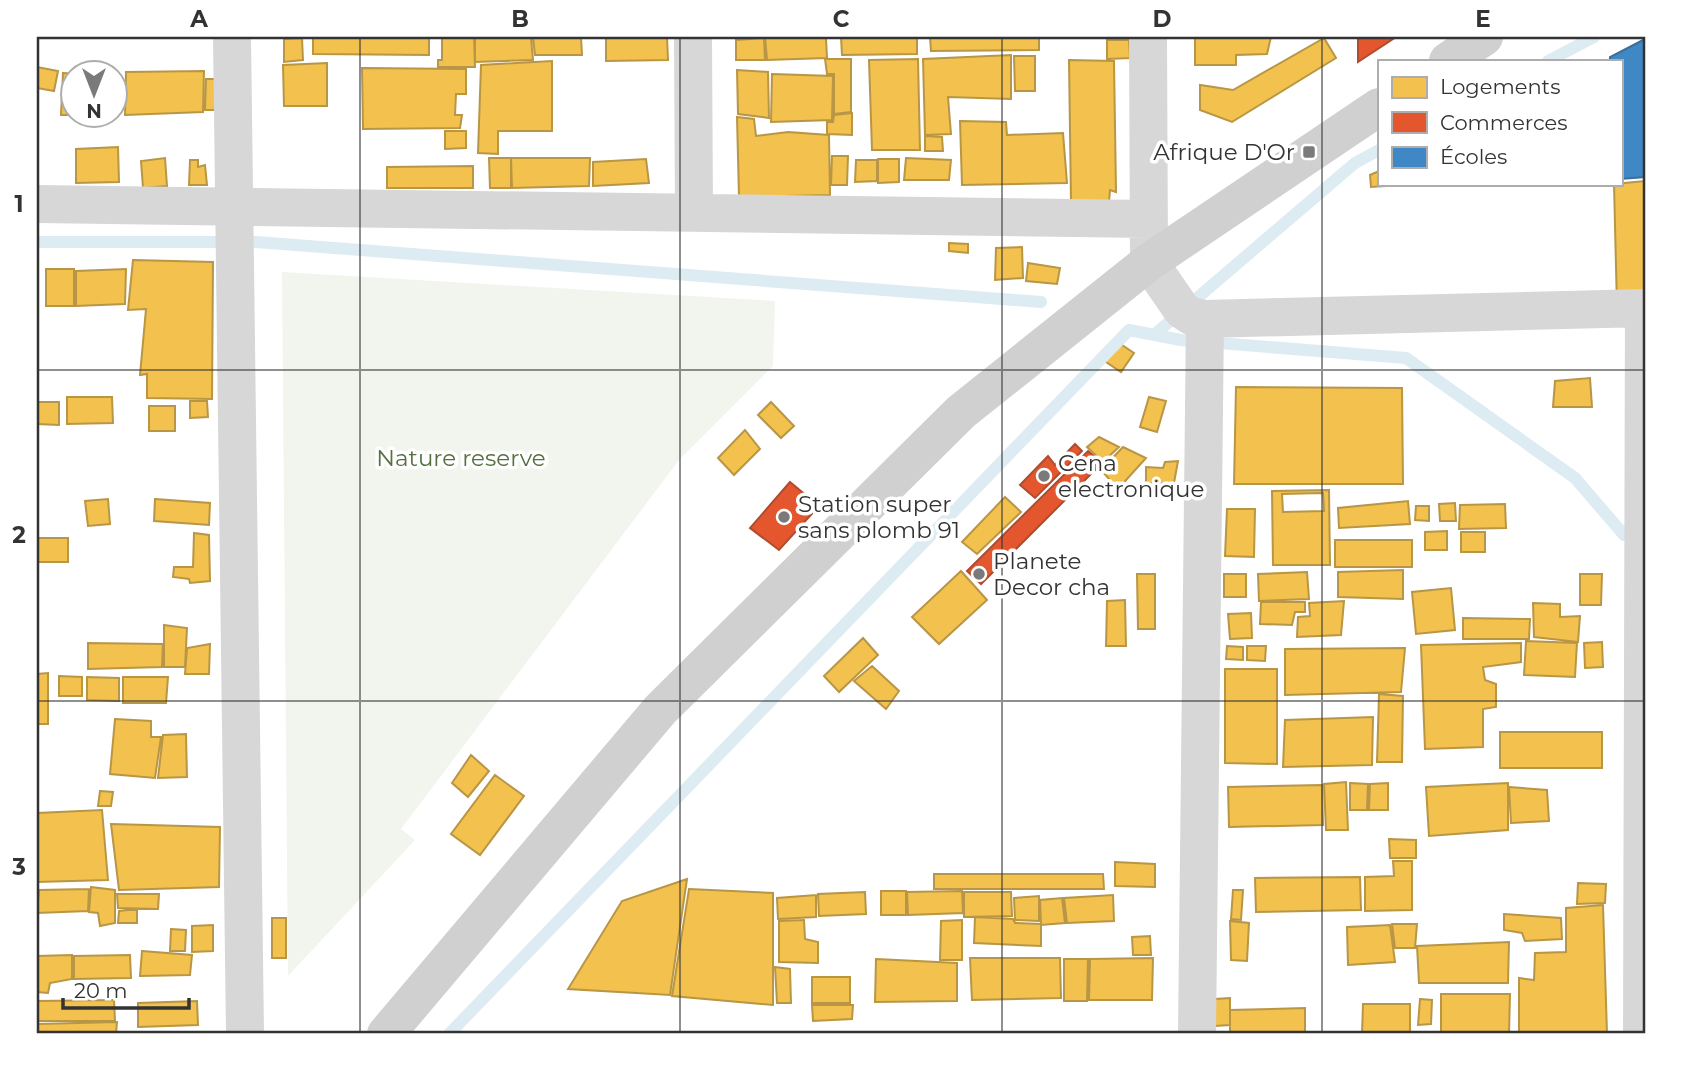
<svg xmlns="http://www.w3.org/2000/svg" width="1682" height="1071" font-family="Montserrat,sans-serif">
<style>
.green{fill:#f1f5ed}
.homes{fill:#f2c14e;stroke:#b99646;stroke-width:2;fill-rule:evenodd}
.shops{fill:#e4572e;stroke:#af4c30;stroke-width:2}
.schools{fill:#3f88c5;stroke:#3b6e99;stroke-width:2}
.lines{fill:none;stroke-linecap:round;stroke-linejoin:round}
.stream{stroke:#ddebf3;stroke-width:12}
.street{stroke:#d7d7d7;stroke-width:38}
.secondary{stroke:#d0d0d0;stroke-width:38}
.grid{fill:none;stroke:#333;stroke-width:2;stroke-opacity:0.55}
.poi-dot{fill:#7a7a7a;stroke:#fff;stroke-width:2.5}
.labels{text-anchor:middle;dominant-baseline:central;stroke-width:7;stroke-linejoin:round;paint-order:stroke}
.poi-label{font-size:23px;fill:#333;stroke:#fff;text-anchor:start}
.park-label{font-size:23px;fill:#56703f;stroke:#fff}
.neatline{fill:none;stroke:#333;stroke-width:2.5}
.grid-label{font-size:23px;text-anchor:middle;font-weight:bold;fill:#333}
</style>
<rect width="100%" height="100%" fill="#fff"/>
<path class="green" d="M282,272L775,301L773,366L679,460L401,829L415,840L288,976Z"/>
<path class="homes" d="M429,37V55L313,54V38Z
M442,37H474L475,67H438V60H442Z
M475,37H531L533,60L475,62Z
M533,37H581L582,55H535Z
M606,37H667L668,60L606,61Z
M765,37L826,38L827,58L767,60Z
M841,37H917V54L842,55Z
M930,37H1039V50L931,51Z
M1195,37H1271L1267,54L1236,55V65H1195Z
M302,38L303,60L284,62V39Z
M764,38L765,60H736V40Z
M1324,38L1336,58L1232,122L1200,110V85L1233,90Z
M1107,40H1129L1130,58L1107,59Z
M1011,55V99L948,97L951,134L925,135L923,59Z
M1014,56H1035V91H1015Z
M825,59H851V112L834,114V74H827Z
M918,59L920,150H872L869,60Z
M1069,60L1114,61L1116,192L1110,190L1109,202H1071Z
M552,61V131H498V154L478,153L481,65Z
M327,63V106H284L283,65Z
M37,67L58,71L54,91L37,88Z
M362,68L466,69V94H456L455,115H462L460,128L363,129Z
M737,70L768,72L769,118L738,114Z
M204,71L203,112L125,115L126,72Z
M63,73L82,74H74V115H61Z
M772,74L833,76L832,120L771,122Z
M206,79H224V110H205Z
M852,113V135L827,134V122H833L834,115Z
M737,117L754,119L756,136L788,132L829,135L830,195L739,197Z
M960,121L1006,122L1007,135L1063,133L1067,183L962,185Z
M445,131H466V148L445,149Z
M925,136L942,137L943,151H925Z
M118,147L119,182L76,183V149Z
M832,156H848L847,185H831Z
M165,158L167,186L143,188L141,161Z
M489,158H511V188H490Z
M511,158H590L589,186L512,188Z
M906,158L951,160L949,180H904Z
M646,159L649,183L593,186V162Z
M878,159H899V182L878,183Z
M190,160H198V167L205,165L207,185H189Z
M856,160H877V181L855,182Z
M473,166V188H387V167Z
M1379,171V184H1420L1371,187L1370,175Z
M1645,181V307L1617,308L1614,184Z
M949,243L968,244V253L949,251Z
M1022,247L1023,278L995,280L996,248Z
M133,260L213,262L212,399L147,398V374L140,375L146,309L128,310Z
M1028,263L1060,268L1057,284L1026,281Z
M46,269H74V306H46Z
M126,269L125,304L76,306V271Z
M1116,341L1134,353L1121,372L1103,360Z
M1590,378L1592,407H1553L1555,381Z
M1236,387L1402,388L1403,484H1234Z
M67,397H112L113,423L67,424Z
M1149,397L1166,401L1157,432L1140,427Z
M190,401H207L208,417L190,418Z
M37,402H59V425L37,424Z
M771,402L794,426L781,438L758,415Z
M149,406H175V431H149Z
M745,430L760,449L734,475L718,458Z
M1099,437L1119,447L1103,462L1087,447Z
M1123,447L1146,458L1118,489L1101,470Z
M1178,461L1174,483H1146V467L1163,468L1165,462Z
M1329,490L1330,565H1273L1272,491ZM1323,493L1324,511L1283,512L1282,494Z
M1005,497L1021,512L977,554L962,542Z
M108,499L110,524L88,526L85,501Z
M155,499L210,503L209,525L154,521Z
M1408,501L1410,524L1339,528L1338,508Z
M1455,503L1456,521H1440L1439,504Z
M1505,504L1506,528L1459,529L1460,505Z
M1416,506H1429V521L1415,520Z
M1227,509H1255L1254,557L1225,556Z
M1447,531V550H1425V532Z
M1461,532H1485V552H1461Z
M194,533L209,535L210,581L190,583L189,579L173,577L174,567H193Z
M37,538H68V562H37Z
M1335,540H1412V567H1335Z
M1403,570V599L1338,597V572Z
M961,571L987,600L939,644L912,617Z
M1307,572L1309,599L1259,601L1258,574Z
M1137,574H1155V629H1138Z
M1224,574H1246V597H1224Z
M1580,574H1602L1601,605H1580Z
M1451,588L1455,630L1416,634L1412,592Z
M1125,600L1126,646H1106L1107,601Z
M1344,601L1341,635L1297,637L1298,617L1310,616L1309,603Z
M1261,602H1305V612H1295L1292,625L1260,624Z
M1533,603L1560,604V617L1580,616L1578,642L1534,637Z
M1251,613L1252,638L1230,639L1228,614Z
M1463,618L1530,619L1529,639H1463Z
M164,625L187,628L185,667H164Z
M863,638L878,655L839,692L824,676Z
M1526,641L1577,643L1575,677L1524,675Z
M1602,642L1603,667L1585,668L1584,643Z
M88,643L163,644L162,667L88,669Z
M1521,643V662L1483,667L1485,680L1496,684V707L1483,709V747L1425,749L1421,645Z
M210,644L209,674H185L187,648Z
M1227,646L1243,647V660L1226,659Z
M1247,646H1266L1265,661L1247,660Z
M1405,648L1401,692L1285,695V649Z
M872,666L899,691L886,709L854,681Z
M1225,669H1277V764L1225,763Z
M48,673V724H37V674Z
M59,676L82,677V696H59Z
M87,677L119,678V701L87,700Z
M123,677H168L166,703H123Z
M1379,694L1403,696L1402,762H1377Z
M1373,717L1372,765L1283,767L1285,720Z
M115,719L151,721V737H161L155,778L110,774Z
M1500,732H1602V768H1500Z
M186,734L187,777L158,778L163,735Z
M471,755L489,771L468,797L452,783Z
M495,775L524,796L480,855L451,834Z
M1346,782L1348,830H1326L1324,784Z
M1350,783L1368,784L1367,810H1350Z
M1388,783V810H1369L1370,784Z
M1508,783V830L1429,836L1426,787Z
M1322,785L1323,825L1229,827L1228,787Z
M1509,787L1547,790L1549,821L1511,823Z
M100,791L113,792L111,806H98Z
M102,810L108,880L37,882V813Z
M111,824L220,827L219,887L119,890Z
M1389,839L1416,840V858H1390Z
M1393,861H1412V910L1365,911V877L1394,876Z
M1115,862L1155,864V887L1115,886Z
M934,874H1103L1104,889H934Z
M1360,877L1361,910L1256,912L1255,878Z
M687,879L670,995L568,989L622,901Z
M1578,883L1606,884L1605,903L1577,904Z
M91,887L115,890V923L100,926L98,913L89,912Z
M89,889L88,911L37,913L39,890Z
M689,889L773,893V1005L672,996Z
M1233,890H1243L1241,920L1231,919Z
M881,891H906V915H881Z
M962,891L963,913L908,915L907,892Z
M865,892L866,914L819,916L818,894Z
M964,892H1011L1012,916L964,917Z
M117,894H159L158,909L118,908Z
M816,895V917L778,919L777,898Z
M1113,895L1114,921L1067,923L1064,898Z
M1039,896V921L1015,920L1014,898Z
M1062,898L1065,923L1041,925L1040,900Z
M1603,905L1607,1034H1519V978L1534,980L1535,953L1566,952V908Z
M128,910H137V923H118L119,911Z
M1504,914L1561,918L1562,939L1525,941L1522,933L1504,930Z
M975,917L1013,919L1015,923L1041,924V946L974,943Z
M272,918H286V958H272Z
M804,920L805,939L818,942V963L779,962V921Z
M962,920V960H940L941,921Z
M1230,921L1249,923L1247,961L1231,960Z
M1392,924H1417L1415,948H1395Z
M213,925V951L192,952V926Z
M1390,925L1395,962L1348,965L1347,927Z
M171,929L186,930L185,951H170Z
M1150,936L1151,955H1133L1132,937Z
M1509,942L1508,983H1419L1417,946Z
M142,951L192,955L190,975L140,976Z
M72,955V979L50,983L48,993L37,992V956Z
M130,955L131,978L74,979V956Z
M970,958H1060L1061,998L972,1000Z
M1153,958L1152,1000H1089L1090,959Z
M876,959L957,963V1001L875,1002Z
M1064,959H1088L1087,1001H1064Z
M775,967L790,969L791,1003H777Z
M812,977H850V1003H812Z
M1441,994H1510L1509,1034H1441Z
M1230,998V1025L1215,1026V999Z
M1420,999L1432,1000L1431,1024L1418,1025Z
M114,1000L115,1021H37V1001Z
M197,1001L198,1025L138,1027V1003Z
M1363,1004H1410V1034H1362Z
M812,1005H853L852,1019L813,1021Z
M1305,1008V1034H1230V1010Z
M117,1022L116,1034H37V1024Z"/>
<path class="shops" d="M1358,37H1396L1358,62Z
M1075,444L1082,451L1035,498L1020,485L1048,456L1055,465Z
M1088,451L1102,463L981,584L967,571Z
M790,482L819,506L779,550L750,528Z"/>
<path class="schools" d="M1645,39V177L1621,179V61H1610V57Z"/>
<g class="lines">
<path class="stream" d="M1548,61L1594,37
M37,242H256L1041,302
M1155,334L1355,163L1379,150
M449,1034L1129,330L1181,340L1406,358L1575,478L1624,535"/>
<path class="street" d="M232,37L245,1034
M693,37L694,213
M1148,37L1149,262L1182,310L1191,316L1205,319L1645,308
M37,204L1149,219
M1197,1034L1205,319
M1642,1034L1644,308"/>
<path class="secondary" d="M1448,61L1484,37
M386,1034L660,710L961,412L1149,262L1379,107"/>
</g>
<path class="grid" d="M360,37V1034M680,37V1034M1002,37V1034M1322,37V1034M37,370H1645M37,701H1645"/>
<g class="poi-dot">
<rect x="1302" y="145" width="14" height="14" rx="3.5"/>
<circle cx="1044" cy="476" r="7"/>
<circle cx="784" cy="517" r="7"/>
<circle cx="979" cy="574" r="7"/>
</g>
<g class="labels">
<g class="poi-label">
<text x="1295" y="152" text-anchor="end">Afrique D'Or</text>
<text x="1058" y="463">Cena<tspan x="1058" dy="26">electronique</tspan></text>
<text x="798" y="504">Station super<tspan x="798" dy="26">sans plomb 91</tspan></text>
<text x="993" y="561">Planete<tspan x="993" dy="26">Decor cha</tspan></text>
</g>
<g class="park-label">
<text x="461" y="458">Nature reserve</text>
</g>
</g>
<rect width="1682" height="1071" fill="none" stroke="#ffffff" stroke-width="77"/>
<rect x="1378" y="60" width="245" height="126" fill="#ffffff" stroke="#adadad" stroke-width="2"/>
<rect x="1392" y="77" width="35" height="21" fill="#f2c14e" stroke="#adadad" stroke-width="2"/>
<text x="1440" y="94" font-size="21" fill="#333333">Logements</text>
<rect x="1392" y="112" width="35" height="21" fill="#e4572e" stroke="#adadad" stroke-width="2"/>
<text x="1440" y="130" font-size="21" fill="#333333">Commerces</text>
<rect x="1392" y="147" width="35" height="21" fill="#3f88c5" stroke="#adadad" stroke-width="2"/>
<text x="1440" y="164" font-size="21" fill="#333333">Écoles</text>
<g transform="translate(94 94) rotate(180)"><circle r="33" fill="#ffffff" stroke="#adadad" stroke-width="2"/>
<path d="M0-5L12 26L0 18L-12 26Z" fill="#7a7a7a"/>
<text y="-10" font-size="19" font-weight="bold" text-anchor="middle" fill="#333333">N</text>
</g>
<path d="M63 998v10h126v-10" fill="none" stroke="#333333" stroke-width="3.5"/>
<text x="74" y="998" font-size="21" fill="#333333" stroke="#ffffff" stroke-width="5" paint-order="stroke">20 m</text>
<rect x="38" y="38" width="1606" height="994" class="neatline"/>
<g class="grid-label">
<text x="199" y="27">A</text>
<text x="520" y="27">B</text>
<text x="841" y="27">C</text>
<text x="1162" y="27">D</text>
<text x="1483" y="27">E</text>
<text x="19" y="212">1</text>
<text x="19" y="543">2</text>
<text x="19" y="875">3</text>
</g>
</svg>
